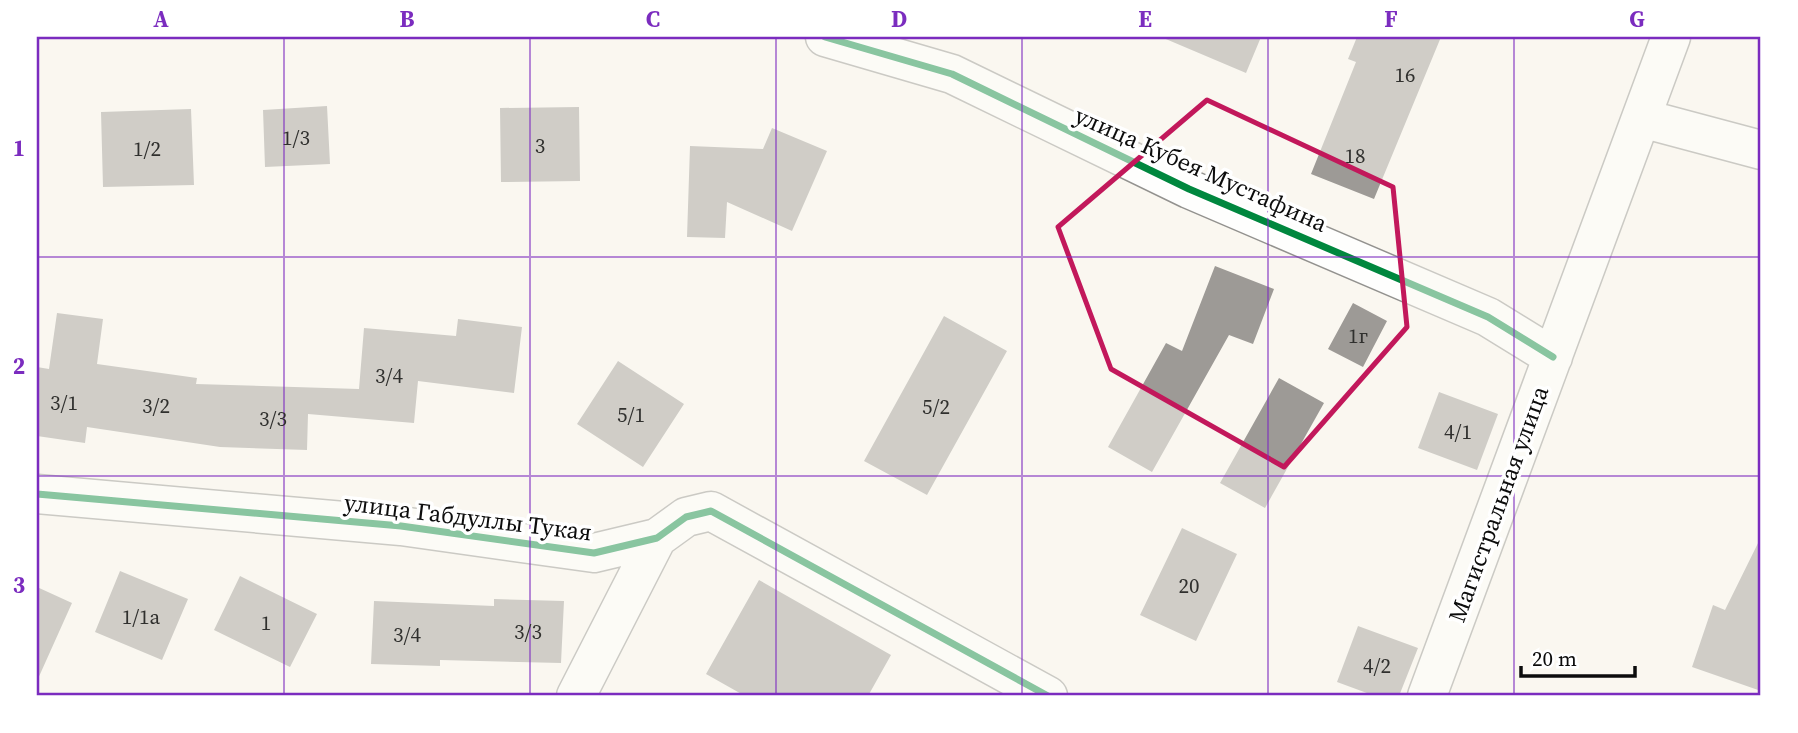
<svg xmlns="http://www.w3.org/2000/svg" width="1798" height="733" font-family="'Source Serif 4',serif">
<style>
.building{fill:#9d9a96}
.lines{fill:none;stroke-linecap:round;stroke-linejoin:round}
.minor-casing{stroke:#93928f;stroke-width:41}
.minor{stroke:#fefefd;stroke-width:38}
.cycleway-casing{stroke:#fff;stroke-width:11}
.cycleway{stroke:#00873e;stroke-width:7}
.marked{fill:none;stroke:#c2185b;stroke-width:5;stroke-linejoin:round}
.grid{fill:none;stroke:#7b2cbf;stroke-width:2;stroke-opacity:0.55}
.labels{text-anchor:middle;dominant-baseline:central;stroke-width:7;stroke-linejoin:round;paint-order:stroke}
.number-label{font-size:21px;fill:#30302e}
.street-label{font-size:24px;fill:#0c0c0c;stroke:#fff}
.neatline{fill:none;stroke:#7b2cbf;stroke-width:2.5}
.grid-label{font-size:23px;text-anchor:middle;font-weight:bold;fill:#7b2cbf}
</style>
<rect width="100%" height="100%" fill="#faf7f0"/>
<path class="building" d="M1161,37H1261L1246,73Z
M1357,37H1441L1374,199L1311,174L1356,62L1348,59Z
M327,106L330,164L265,167L263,110Z
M579,107L580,181L501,182L500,108Z
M191,109L194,185L103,187L101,112Z
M772,128L827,151L792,231L727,202L725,238L687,237L690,146L763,149Z
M1215,266L1274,289L1253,344L1229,335L1152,472L1108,447L1166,343L1182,351Z
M1353,303L1387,321L1363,367L1328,349Z
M57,313L103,319L97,364L197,378L196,384L359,389L364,328L456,336L458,319L522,327L514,393L418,381L414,423L308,414L307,450L220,447L87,427L85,443L37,436V367L49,369Z
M944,316L1007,351L927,495L864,461Z
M618,361L684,404L643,467L577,424Z
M1279,378L1324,403L1265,508L1220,483Z
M1439,392L1498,414L1477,470L1418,448Z
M1182,528L1237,554L1196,641L1140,615Z
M1761,537V691L1692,667L1713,605L1725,610Z
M120,571L188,599L162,660L95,632Z
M240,576L317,614L290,667L214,630Z
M759,580L891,655L868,696H745L706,674Z
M37,587L72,603L37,681Z
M494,599L564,601L561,663L440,660V666L371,664L374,601L494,606Z
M1358,626L1418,648L1399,696H1375L1337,682Z"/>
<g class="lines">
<g class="minor-casing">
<path id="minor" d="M825,37L952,74L1189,189L1488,317L1553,357
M1641,118L1761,150
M37,494L401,526L594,553L657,538L686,517L711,511L1048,696
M576,696L657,538
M1427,696L1671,37"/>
</g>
<use href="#minor" class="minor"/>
<g class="cycleway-casing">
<path id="cycleway" d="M825,37L952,74L1189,189L1488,317L1553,357
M37,494L401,526L594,553L657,538L686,517L711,511L1048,696"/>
</g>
<use href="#cycleway" class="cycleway"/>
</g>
<path d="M0 0H1798V733H0ZM1207,100L1393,187L1407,327L1284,467L1111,369L1058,227Z" fill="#faf7f0" fill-opacity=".55" fill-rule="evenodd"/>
<path class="marked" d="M1207,100L1393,187L1407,327L1284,467L1111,369L1058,227Z"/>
<path class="grid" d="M284,37V696M530,37V696M776,37V696M1022,37V696M1268,37V696M1514,37V696M37,257H1761M37,476H1761"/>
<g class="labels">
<g class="number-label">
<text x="1405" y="74">16</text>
<text x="296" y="137">1/3</text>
<text x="540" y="145">3</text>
<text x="147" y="148">1/2</text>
<text x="1355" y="155">18</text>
<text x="1358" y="335">1г</text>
<text x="389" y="375">3/4</text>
<text x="64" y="402">3/1</text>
<text x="156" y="405">3/2</text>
<text x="936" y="406">5/2</text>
<text x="631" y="414">5/1</text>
<text x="273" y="418">3/3</text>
<text x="1458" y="431">4/1</text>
<text x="1189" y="585">20</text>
<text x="141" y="616">1/1а</text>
<text x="266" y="622">1</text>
<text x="528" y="631">3/3</text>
<text x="407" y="634">3/4</text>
<text x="1377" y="665">4/2</text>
</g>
<g class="street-label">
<text transform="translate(1201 169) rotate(24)">улица Кубея Мустафина</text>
<text transform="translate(1498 504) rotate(-70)">Магистральная улица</text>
<text transform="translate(468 517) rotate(7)">улица Габдуллы Тукая</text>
</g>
</g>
<rect width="1798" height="733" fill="none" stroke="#ffffff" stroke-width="77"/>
<path d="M1521 666v10h114v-10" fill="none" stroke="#0c0c0c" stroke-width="3.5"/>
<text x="1532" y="666" font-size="21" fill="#0c0c0c" stroke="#ffffff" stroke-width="5" paint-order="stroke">20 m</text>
<rect x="38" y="38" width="1721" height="656" class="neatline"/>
<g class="grid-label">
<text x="161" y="27">A</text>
<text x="407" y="27">B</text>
<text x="653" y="27">C</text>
<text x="899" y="27">D</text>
<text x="1145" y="27">E</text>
<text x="1391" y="27">F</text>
<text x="1637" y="27">G</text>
<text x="19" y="156">1</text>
<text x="19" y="374">2</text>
<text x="19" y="593">3</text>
</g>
</svg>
